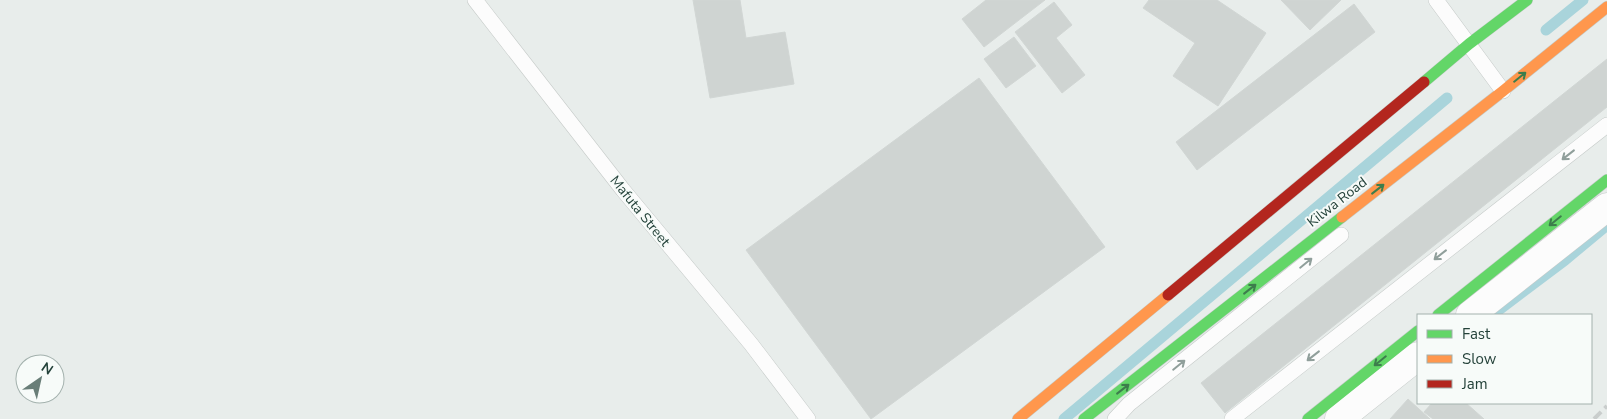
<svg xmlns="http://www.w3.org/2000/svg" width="1607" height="419" font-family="'Nunito Sans',sans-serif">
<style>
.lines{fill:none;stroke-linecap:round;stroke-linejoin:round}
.stream{stroke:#a9d4db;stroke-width:11}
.building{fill:#cfd4d2;stroke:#d1d6d4}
.lane-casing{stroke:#c5cac8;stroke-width:16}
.street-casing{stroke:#c5cac8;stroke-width:29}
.fast-casing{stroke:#c3cbc8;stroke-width:12}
.slow-casing{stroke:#c3cbc8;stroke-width:12}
.jam-casing{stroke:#c3cbc8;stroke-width:12}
.lane{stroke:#fcfcfc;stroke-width:15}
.street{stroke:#fcfcfc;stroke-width:28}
.fast{stroke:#63d668;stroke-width:11}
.slow{stroke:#ff974d;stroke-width:11}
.jam{stroke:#b3261e;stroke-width:11}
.rail{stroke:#c9cdcc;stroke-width:4;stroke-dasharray:10 5;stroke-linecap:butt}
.oneway{stroke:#3d7d4c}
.oneway2{stroke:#909f9b}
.labels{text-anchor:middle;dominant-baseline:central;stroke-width:4;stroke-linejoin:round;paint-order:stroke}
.street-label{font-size:14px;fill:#24423a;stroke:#f7fbf9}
</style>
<rect width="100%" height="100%" fill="#e8edeb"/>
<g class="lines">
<path class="stream" d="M1546,30L1583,0
M1496,312L1565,260L1607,225
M1064,419L1447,98"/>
</g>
<path class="building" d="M693,0H740L746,38L785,32L794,84L710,98Z
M986,0H1045L984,47L962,19Z
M1149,0H1217L1266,33L1218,106L1173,76L1195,43L1143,8Z
M1281,0H1341L1310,30Z
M1054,2L1072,25L1056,38L1085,75L1062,93L1015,32Z
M1354,4L1375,32L1197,170L1176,142Z
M1014,37L1036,66L1006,88L984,59Z
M1607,59V107L1225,413L1201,383Z
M979,78L1105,247L871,419L746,250Z
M1408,399L1430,419H1390Z
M1432,403H1466L1484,419H1433L1424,412Z"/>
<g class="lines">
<g class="lane-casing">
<path id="lane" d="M475,0L623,190L751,344L808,419
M1436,0L1503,91
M1115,419L1129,404L1341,235
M1232,419L1607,125"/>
</g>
<g class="street-casing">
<path id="street" d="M1470,315L1607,207
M1339,419L1418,356"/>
</g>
<g class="fast-casing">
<path id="fast" d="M1424,82L1469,44L1527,0
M1438,315L1607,180
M1084,419L1342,217
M1308,419L1418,331"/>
</g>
<g class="slow-casing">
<path id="slow" d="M1342,217L1503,91L1607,7
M1018,419L1168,295"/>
</g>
<g class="jam-casing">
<path id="jam" d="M1168,295L1424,82"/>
</g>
<use href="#lane" class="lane"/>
<use href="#street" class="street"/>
<use href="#fast" class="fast"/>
<use href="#slow" class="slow"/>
<use href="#jam" class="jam"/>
<path class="rail" d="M1594,419L1607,406"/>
</g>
<defs><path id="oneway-shaft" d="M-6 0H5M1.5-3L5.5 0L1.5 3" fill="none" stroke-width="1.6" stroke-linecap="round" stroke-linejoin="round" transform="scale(1.25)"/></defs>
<g class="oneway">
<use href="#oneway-shaft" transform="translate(1520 77) rotate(-39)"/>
<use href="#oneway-shaft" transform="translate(1378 189) rotate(-38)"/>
<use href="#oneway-shaft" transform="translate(1555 221) rotate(141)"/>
<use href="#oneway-shaft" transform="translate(1250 289) rotate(-38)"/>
<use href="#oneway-shaft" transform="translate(1380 361) rotate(141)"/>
<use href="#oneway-shaft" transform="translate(1123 389) rotate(-38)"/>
</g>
<g class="oneway2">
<use href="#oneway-shaft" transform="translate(1568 155) rotate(142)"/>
<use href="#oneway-shaft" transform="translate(1440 255) rotate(142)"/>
<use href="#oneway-shaft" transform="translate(1306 263) rotate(-39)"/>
<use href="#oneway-shaft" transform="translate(1313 356) rotate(142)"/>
<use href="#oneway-shaft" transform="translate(1179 365) rotate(-39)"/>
</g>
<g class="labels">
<g class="street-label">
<text transform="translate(1337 202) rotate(-38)">Kilwa Road</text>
<text transform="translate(640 211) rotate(51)">Mafuta Street</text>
</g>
</g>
<rect x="1417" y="314" width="175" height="90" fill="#f7fbf9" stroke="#a3b1ad"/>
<rect x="1427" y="330" width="25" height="8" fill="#63d668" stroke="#a3b1ad"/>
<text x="1462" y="339" font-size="15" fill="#24423a">Fast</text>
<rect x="1427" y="355" width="25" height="8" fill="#ff974d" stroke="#a3b1ad"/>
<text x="1462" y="364" font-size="15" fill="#24423a">Slow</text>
<rect x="1427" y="380" width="25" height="8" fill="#b3261e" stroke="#a3b1ad"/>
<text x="1462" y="389" font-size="15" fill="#24423a">Jam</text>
<g transform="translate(40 379) rotate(34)"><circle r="24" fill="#f7fbf9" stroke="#a3b1ad"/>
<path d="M0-4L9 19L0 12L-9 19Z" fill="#697e78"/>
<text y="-8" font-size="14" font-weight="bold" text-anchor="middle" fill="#24423a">N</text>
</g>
</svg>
